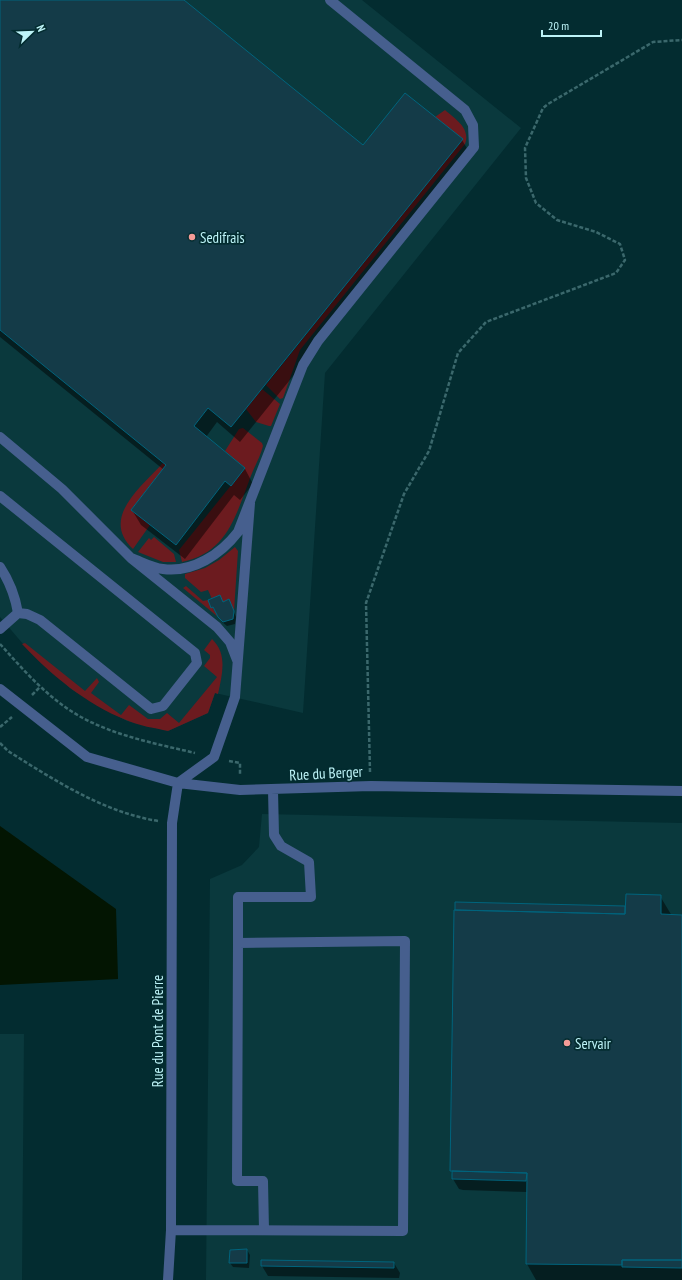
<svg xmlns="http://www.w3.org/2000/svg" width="682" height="1280" font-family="'PT Sans Narrow',sans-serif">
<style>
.built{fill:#0a393d}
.green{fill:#6c1b1f}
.water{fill:#031502}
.shadow{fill:#0007}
.building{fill:#143b48;stroke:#00647d}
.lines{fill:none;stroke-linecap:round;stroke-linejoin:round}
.path{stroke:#3b686c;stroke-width:2.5;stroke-dasharray:4 2;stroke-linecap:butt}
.minor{stroke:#465f8e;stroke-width:10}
.poi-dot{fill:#f59b97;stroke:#032c30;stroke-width:1.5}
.labels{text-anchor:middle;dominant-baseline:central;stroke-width:3.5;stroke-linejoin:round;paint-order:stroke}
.poi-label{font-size:15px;fill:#bdf3f7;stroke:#032c30;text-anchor:start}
.street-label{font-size:15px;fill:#bdf3f7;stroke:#032c30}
</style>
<rect width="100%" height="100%" fill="#032c30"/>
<path class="built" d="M0,0H362L521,128L325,373L303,713L215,693L208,713L168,731L127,721L99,706L71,689L29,651L0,617Z
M262,814L682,823V1280H206L210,879L242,865L259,847Z
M0,1034H24L22,1280H0Z"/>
<path class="green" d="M445,110C455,119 471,128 465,144L300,350L283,398L280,399L266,385L462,139L435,117Z
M262,389L280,404L271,426H269L256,422L246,409Z
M243,428L262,443L263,446C260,458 253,469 249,481C235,518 226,553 182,562L179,550L245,468L225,451L239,429Z
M163,463L166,465L131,510L150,525L133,549C100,518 141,487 163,463Z
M154,537L174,554L176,562H163L138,552L149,538L151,540Z
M235,547L238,551L234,611L229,599L223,602L212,599L208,590L201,592L185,578V574L205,568L219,560Z
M186,586L203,601L208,600L218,617L183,588Z
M212,639C228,654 222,675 218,694L215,693L208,713L168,731C155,728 139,726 126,720C86,704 51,675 22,644L25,643L85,691L97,678L99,682L91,693L121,715L129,705L148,719H160L167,713L179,723L217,677L204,666L210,658V655L204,650Z"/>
<path class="water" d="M0,826L116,909L118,979L0,985Z"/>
<path class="shadow" d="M0,0H182L363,146L462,140L471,155L240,442L217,422L206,437L245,469L253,484L240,500L234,495L185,559L141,525L132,510L164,470L0,337Z
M209,601L230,604L236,617L235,624L227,626L222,622Z
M660,896L672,916H682V1280H536L527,1264V1192L463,1190L459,1189L453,1179L451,1170L456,903L625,907L626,910Z
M247,1250L250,1255L249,1268L233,1267L230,1263Z
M394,1263L400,1273L399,1278L268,1276L262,1266Z"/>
<path class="building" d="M0,0H184L363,145L405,93L463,139L231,427L208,408L194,426L245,468L231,486L225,481L176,545L131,510L166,465L0,330Z
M220,595L223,602L229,599L234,611L233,619L223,622L218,617L213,607L211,608L208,600Z
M626,894L661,895V914L682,915V1260H622V1265L526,1264L527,1173L450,1171L454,910L625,914Z
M455,902L625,906V914L455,910Z
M452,1171L527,1173L526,1181L452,1179Z
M247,1249V1263H229L230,1250Z
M261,1260L394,1262V1268L261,1266Z
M622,1260H682V1268L622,1267Z"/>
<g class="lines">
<path class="path" d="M0,644C19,665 38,687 61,704C99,733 149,742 195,753
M32,695L40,687
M0,727L12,717
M0,743L8,751C54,780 103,812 158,821
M229,761L240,763V775
M370,772L366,603L404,494L429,451L458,353L486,322L616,273L625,260L620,244L596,232L557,220L536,203L526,178L525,148L543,108L548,104L653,42L682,40"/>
<path class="minor" d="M0,437L62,489L131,558L217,627L230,642L237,660
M0,496L195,653L197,663L163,706L151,709L40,620L27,614L18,613L0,629
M131,558C142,562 152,568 163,569C193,573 221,554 238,532L303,365L318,341L474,147L473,125L465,110L330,0
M0,567C10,582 15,595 18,613
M0,689L87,757L178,783L240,790L371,786L682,791
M238,943V897H311L309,862L281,846L274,835L273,790
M171,1230L403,1231L405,941L238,943L237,1181H263L264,1230
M168,1280L171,1230L172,823L178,783L214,757L235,697L250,503"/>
</g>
<g class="poi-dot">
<circle cx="192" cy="237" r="4"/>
<circle cx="567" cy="1043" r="4"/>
</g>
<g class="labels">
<g class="poi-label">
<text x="200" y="237">Sedifrais</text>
<text x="575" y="1043">Servair</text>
</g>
<g class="street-label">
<text transform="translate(326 773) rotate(-3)">Rue du Berger</text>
<text transform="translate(157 1031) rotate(-90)">Rue du Pont de Pierre</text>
</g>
</g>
<g transform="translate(32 32) rotate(67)" stroke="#032c30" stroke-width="3" paint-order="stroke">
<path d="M0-3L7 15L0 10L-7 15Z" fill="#bdf3f7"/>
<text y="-6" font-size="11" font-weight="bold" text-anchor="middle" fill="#bdf3f7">N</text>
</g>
<path d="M542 30v6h59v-6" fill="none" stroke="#bdf3f7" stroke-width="2"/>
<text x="548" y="30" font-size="12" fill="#bdf3f7" stroke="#032c30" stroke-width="3" paint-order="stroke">20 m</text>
</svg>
